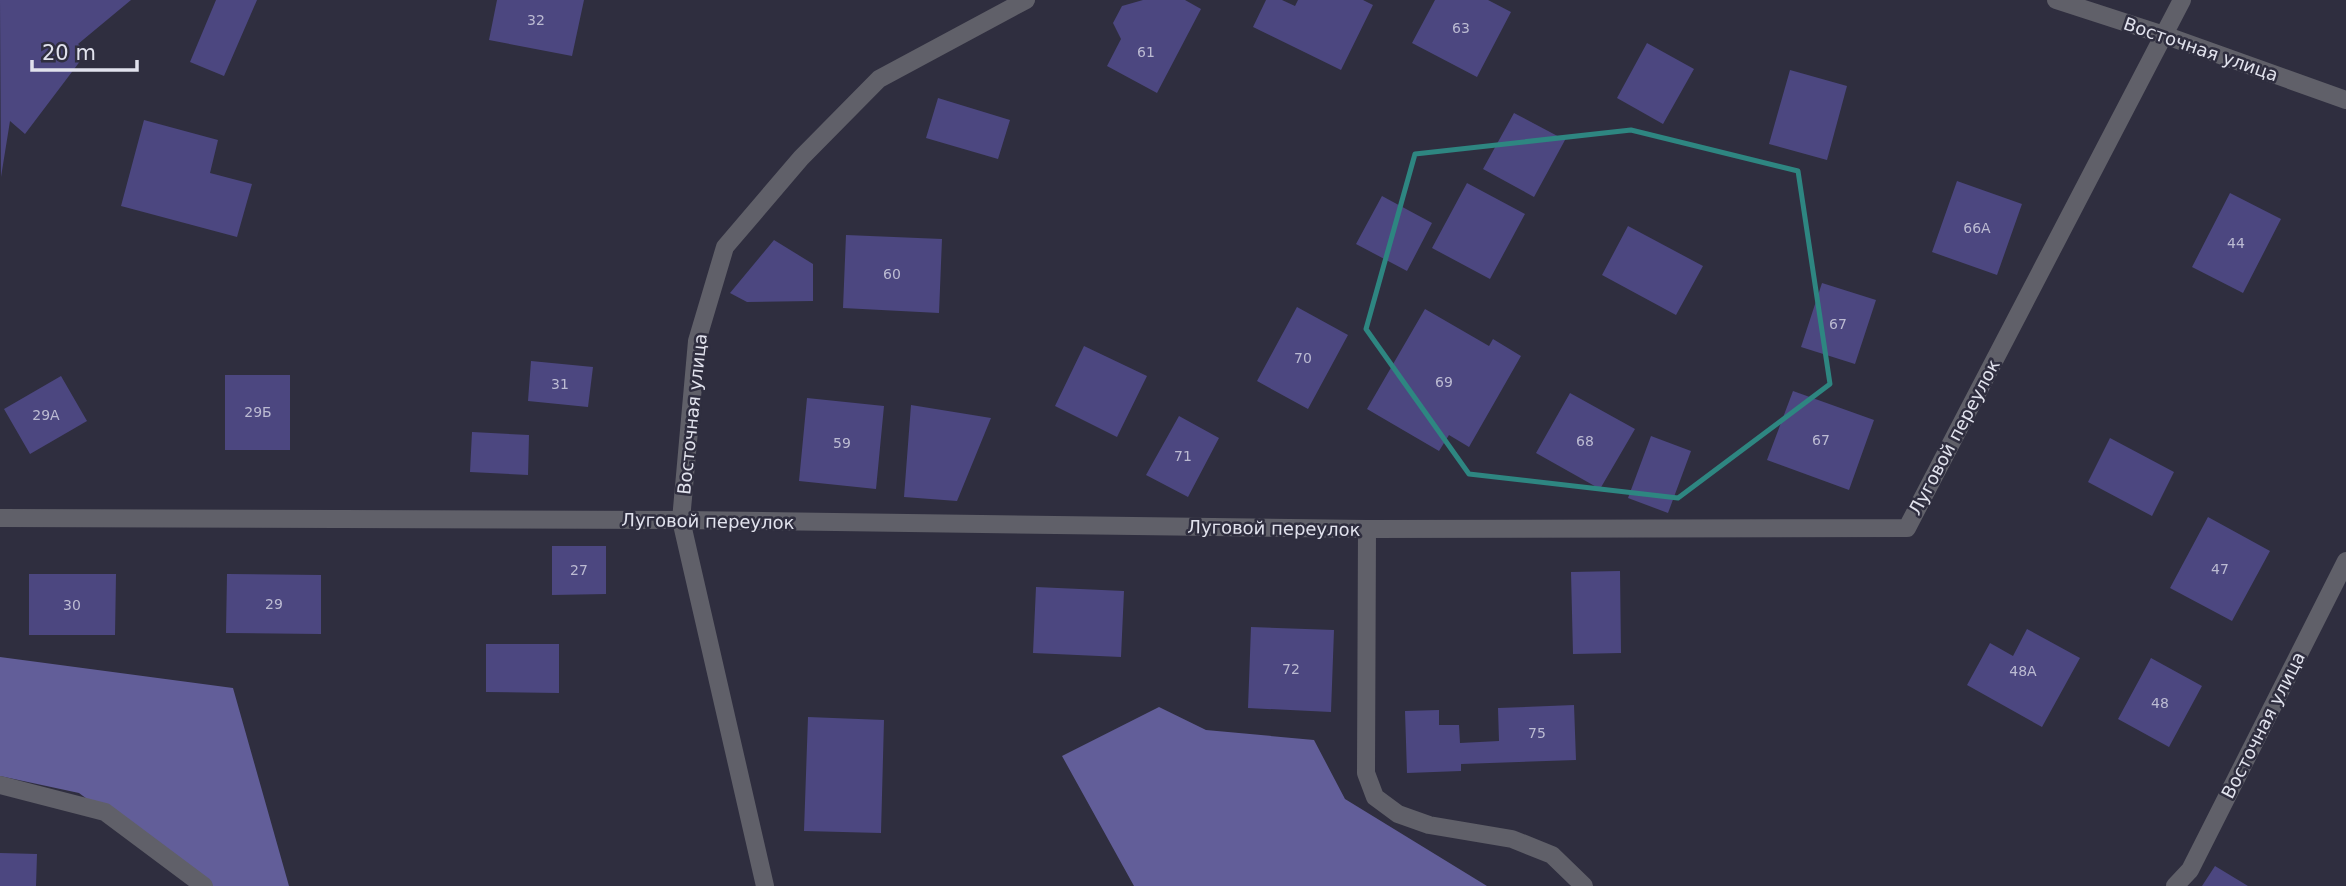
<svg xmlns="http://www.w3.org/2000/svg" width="2346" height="886" font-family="'DejaVu Sans',sans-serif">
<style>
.forest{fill:#625e99}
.building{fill:#4c4780}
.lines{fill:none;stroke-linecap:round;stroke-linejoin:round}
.lane{stroke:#606069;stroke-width:18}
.street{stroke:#606069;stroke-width:18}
.marked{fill:none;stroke:#2e8681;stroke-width:5;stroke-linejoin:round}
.labels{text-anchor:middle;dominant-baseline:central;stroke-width:5;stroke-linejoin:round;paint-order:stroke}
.number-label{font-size:14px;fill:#bcbbd2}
.street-label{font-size:18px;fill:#e1e2ed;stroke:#2f2e3f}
</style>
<rect width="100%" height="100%" fill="#2f2e3f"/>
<path class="forest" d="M0,657L233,688L289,886H204L79,793L0,776Z
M1159,707L1206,730L1314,740L1345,799L1487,886H1134L1062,756Z"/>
<path class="building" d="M0,0H131L78,44L87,52L25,134L10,121L1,177Z
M216,0H257L224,76L190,62Z
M497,0H584L572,56L489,40Z
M1143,0H1185L1201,9L1157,93L1107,66L1121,39L1113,23L1122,6Z
M1266,0H1282L1295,6L1298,0H1363L1373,5L1341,70L1253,27Z
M1435,0H1488L1511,12L1477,77L1412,43Z
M1647,43L1694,69L1663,124L1617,98Z
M1790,70L1847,86L1827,160L1769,144Z
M938,98L1010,120L998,159L926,138Z
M1514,113L1565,140L1534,197L1483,169Z
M144,120L218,140L210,173L252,184L237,237L121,206Z
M1957,181L2022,204L1997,275L1932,252Z
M1467,183L1525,214L1490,279L1432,248Z
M2230,193L2281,219L2243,293L2192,267Z
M1382,196L1432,223L1407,271L1356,244Z
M1628,226L1703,266L1676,315L1602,275Z
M846,235L942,239L939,313L843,308Z
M774,240L813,264V301L747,302L730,293Z
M1822,283L1876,300L1855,364L1801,347Z
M1297,307L1348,335L1308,409L1257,381Z
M1425,309L1489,346L1493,339L1521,356L1469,447L1449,435L1439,451L1367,409Z
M1084,346L1147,376L1117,437L1055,406Z
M531,361L593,367L588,407L528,401Z
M225,375H290V450H225Z
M61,376L87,421L30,454L4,409Z
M1793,391L1874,420L1849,490L1767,460Z
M1570,393L1635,429L1600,489L1536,453Z
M807,398L884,406L876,489L799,481Z
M911,405L991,418L957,501L904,497Z
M1179,416L1219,438L1188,497L1146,475Z
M472,432L529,435L528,475L470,472Z
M1651,436L1691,451L1668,513L1628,498Z
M2110,438L2174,472L2152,516L2088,482Z
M2208,517L2270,551L2232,621L2170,588Z
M552,546H606V594L552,595Z
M1620,571L1621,653L1573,654L1571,572Z
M29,574H116L115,635H29Z
M227,574L321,575V634L226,633Z
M1036,587L1124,591L1121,657L1033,653Z
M1251,627L1334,630L1331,712L1248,708Z
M2027,629L2080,658L2042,727L1967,685L1990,643L2013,656Z
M486,644H559V693L486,692Z
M2151,658L2202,686L2169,747L2118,719Z
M1574,705L1576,760L1461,764V771L1407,773L1405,711L1439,710V725H1459L1460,743L1499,741L1498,708Z
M808,717L884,720L881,833L804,831Z
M0,853L37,854L36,886H0Z
M2215,866L2248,886H2202Z"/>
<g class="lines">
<path class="lane" d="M1367,529L1366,773L1375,797L1398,814L1429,825L1512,839L1552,855L1584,886"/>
<path class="street" d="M2056,0L2164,35L2346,100
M0,518L681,520L1367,529L1907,528L2182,0
M0,785L105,812L204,886
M765,886L681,520L697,341L725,247L801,158L879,79L1026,0
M2175,886L2190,870L2346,561"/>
</g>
<path class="marked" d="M1631,130L1798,171L1830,384L1678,498L1469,474L1366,329L1415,154Z"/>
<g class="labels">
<g class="number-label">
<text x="536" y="20">32</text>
<text x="1461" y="28">63</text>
<text x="1146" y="52">61</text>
<text x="1977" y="228">66А</text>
<text x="2236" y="243">44</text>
<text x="892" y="274">60</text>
<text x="1838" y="324">67</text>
<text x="1303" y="358">70</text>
<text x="1444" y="382">69</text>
<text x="560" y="384">31</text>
<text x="258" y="412">29Б</text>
<text x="46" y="415">29А</text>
<text x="1821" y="440">67</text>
<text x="1585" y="441">68</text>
<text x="842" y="443">59</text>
<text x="1183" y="456">71</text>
<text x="2220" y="569">47</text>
<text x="579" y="570">27</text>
<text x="274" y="604">29</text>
<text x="72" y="605">30</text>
<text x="1291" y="669">72</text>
<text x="2023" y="671">48А</text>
<text x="2160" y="703">48</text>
<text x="1537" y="733">75</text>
</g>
<g class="street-label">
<text transform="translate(2201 49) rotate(19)">Восточная улица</text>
<text transform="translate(692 414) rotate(-84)">Восточная улица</text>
<text transform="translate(1954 437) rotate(-62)">Луговой переулок</text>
<text transform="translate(708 521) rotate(1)">Луговой переулок</text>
<text transform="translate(1274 528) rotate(1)">Луговой переулок</text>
<text transform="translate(2263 725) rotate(-63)">Восточная улица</text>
</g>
</g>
<path d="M32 60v10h105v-10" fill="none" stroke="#e1e2ed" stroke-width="3.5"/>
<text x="42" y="60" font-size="21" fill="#e1e2ed" stroke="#2f2e3f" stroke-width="5" paint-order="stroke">20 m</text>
</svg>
